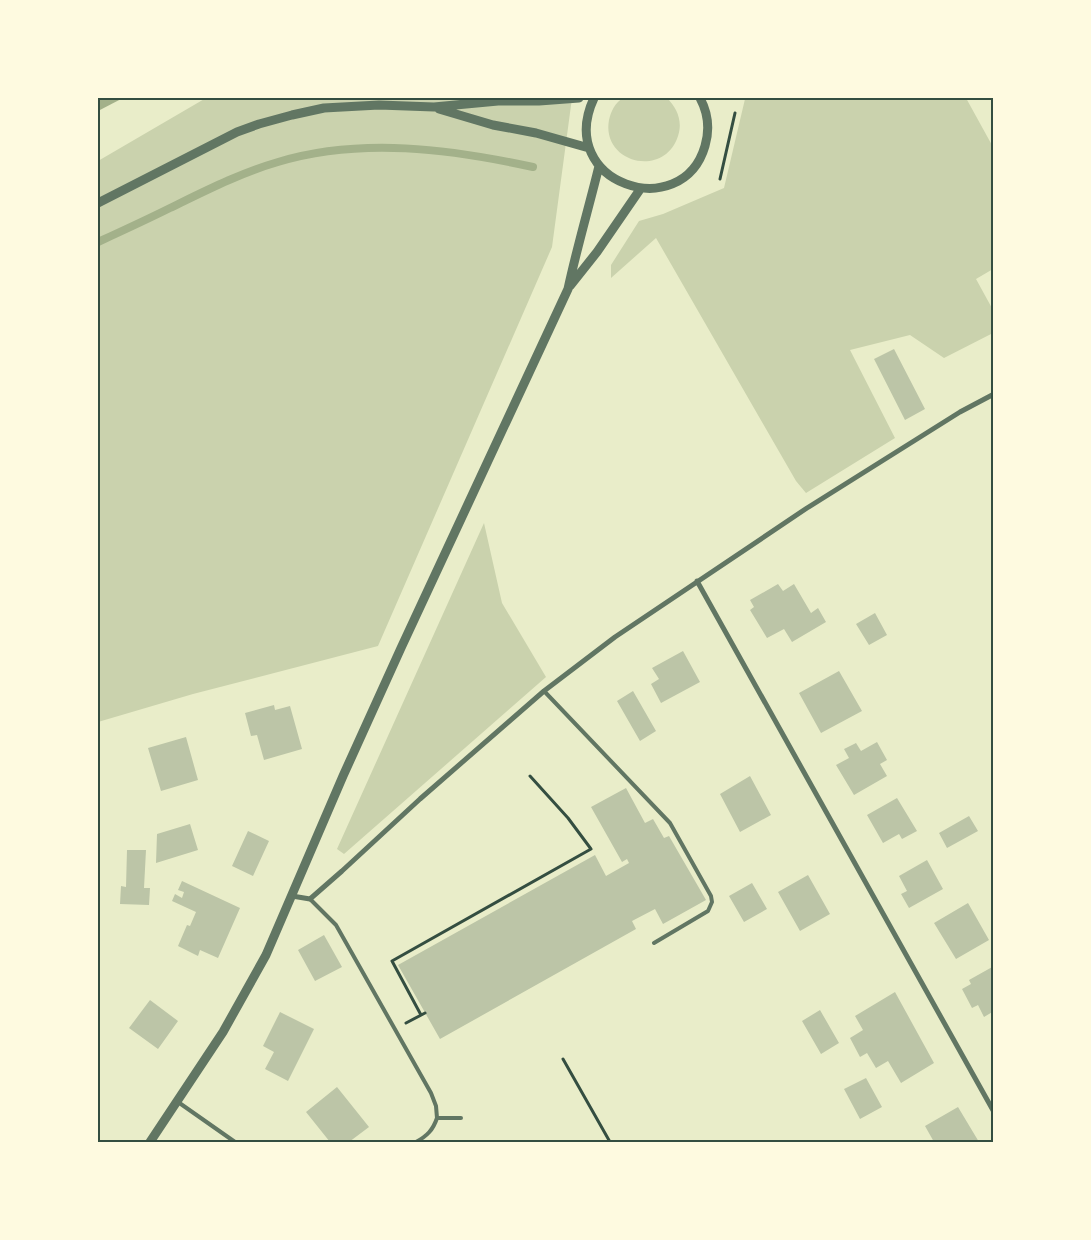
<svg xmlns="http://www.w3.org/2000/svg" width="1091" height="1240" font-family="'Archivo Narrow',sans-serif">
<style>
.green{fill:#cad2ad}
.water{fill:#a3b18a}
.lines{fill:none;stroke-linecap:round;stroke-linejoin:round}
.stream{stroke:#a3b18a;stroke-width:8}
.building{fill:#bcc5a7}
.path{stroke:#344e41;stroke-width:3}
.service{stroke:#617663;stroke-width:4}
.minor{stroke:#617663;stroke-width:5}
.tertiary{stroke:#617663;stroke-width:9}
.neatline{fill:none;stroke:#344e41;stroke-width:2}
</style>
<rect width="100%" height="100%" fill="#e9edc9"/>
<path class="green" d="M206,98H572L552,247L378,646L193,694L98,722V161Z
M623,98H667C677,108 683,121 678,136C664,179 601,163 609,120C611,111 615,103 623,98Z
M743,98H966L993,147V269L976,279L993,310V333L944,358L910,335L850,350L895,438L806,493L796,481L656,238L611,278V265L639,221L663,214L724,188L745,99Z
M484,523L502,603L546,677L344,854L337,849Z"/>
<path class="water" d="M98,98H123L98,111Z"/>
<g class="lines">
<path class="stream" d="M98,242C122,231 146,220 170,208C205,191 240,173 278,162C361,137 450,149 533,167"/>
</g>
<path class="building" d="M894,349L925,409L905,420L874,359Z
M778,584L783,591L794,584L811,613L818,608L826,622L792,642L784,629L767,638L750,610L754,607L750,600Z
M875,613L887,635L869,645L856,624Z
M683,651L700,682L661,703L651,684L659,679L652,668Z
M839,671L862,711L821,733L799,693Z
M633,691L656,731L640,741L617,701Z
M274,705L275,710L290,706L302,749L264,760L257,735L251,736L245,713Z
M186,737L198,780L161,791L148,748Z
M877,742L887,760L880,764L887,776L854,795L836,765L849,758L844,749L856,743L861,751Z
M750,776L771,815L740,832L720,794Z
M626,788L645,823L653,819L664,838L669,836L706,900L663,924L655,909L632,921L636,929L440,1039L398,965L595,855L606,876L629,863L627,859L622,862L591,807Z
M897,798L917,831L902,839L899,834L883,843L867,815Z
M969,816L978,831L947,848L939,833Z
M190,824L198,850L156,863L157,834Z
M248,831L269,841L253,876L232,866Z
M127,850H146L144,888H150L149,905L120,904L121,886L126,887Z
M927,860L943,889L909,908L901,894L907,891L899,876Z
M808,875L830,914L800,931L778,892Z
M182,881L240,908L218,958L200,950L198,956L178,946L187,925L190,926L196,912L172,901L175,894L182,898L184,892L178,890Z
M752,883L767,909L744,922L729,896Z
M968,903L989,940L956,959L934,923Z
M324,935L342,967L315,981L298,950Z
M994,966V1011L984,1017L978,1005L972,1008L962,989L971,984L969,980Z
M895,992L934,1063L901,1083L888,1061L876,1068L867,1053L860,1057L850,1038L863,1030L855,1016Z
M150,1000L178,1021L158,1049L129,1028Z
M820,1010L839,1043L821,1054L802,1021Z
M280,1012L314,1029L288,1081L265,1069L274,1052L263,1046Z
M866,1078L882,1107L860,1119L844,1089Z
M337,1087L369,1127L349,1142H330L306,1112Z
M958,1107L979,1142H934L925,1126Z"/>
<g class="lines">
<path class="path" d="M720,179L735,113
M421,1015L392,961L591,849L568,818L530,776
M406,1023L425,1013
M563,1059L610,1142"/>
<path class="service" d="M544,691L670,823L711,896L712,902L708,911L654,943
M310,899L336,925L431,1093L436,1106L437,1118H461
M178,1102L235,1142
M416,1142C427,1136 433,1130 437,1118"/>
<path class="minor" d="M697,581L994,1112
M292,896L310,899L342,871L420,799L544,691L615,637L807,508L960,412L994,394"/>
<path class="tertiary" d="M594,98C554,184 682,225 705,146C710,129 708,113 700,98
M439,109L493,125L536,133L589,148
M98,203L237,132L259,124L292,115L324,108L379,105L434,107L498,101H539L579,98
M570,286L597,252L641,188
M150,1142L223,1032L266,955L343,776L401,648L568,289C577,247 589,207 599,166"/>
</g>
<rect width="1091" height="1240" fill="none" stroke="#fefae0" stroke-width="198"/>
<rect x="99" y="99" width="893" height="1042" class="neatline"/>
</svg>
